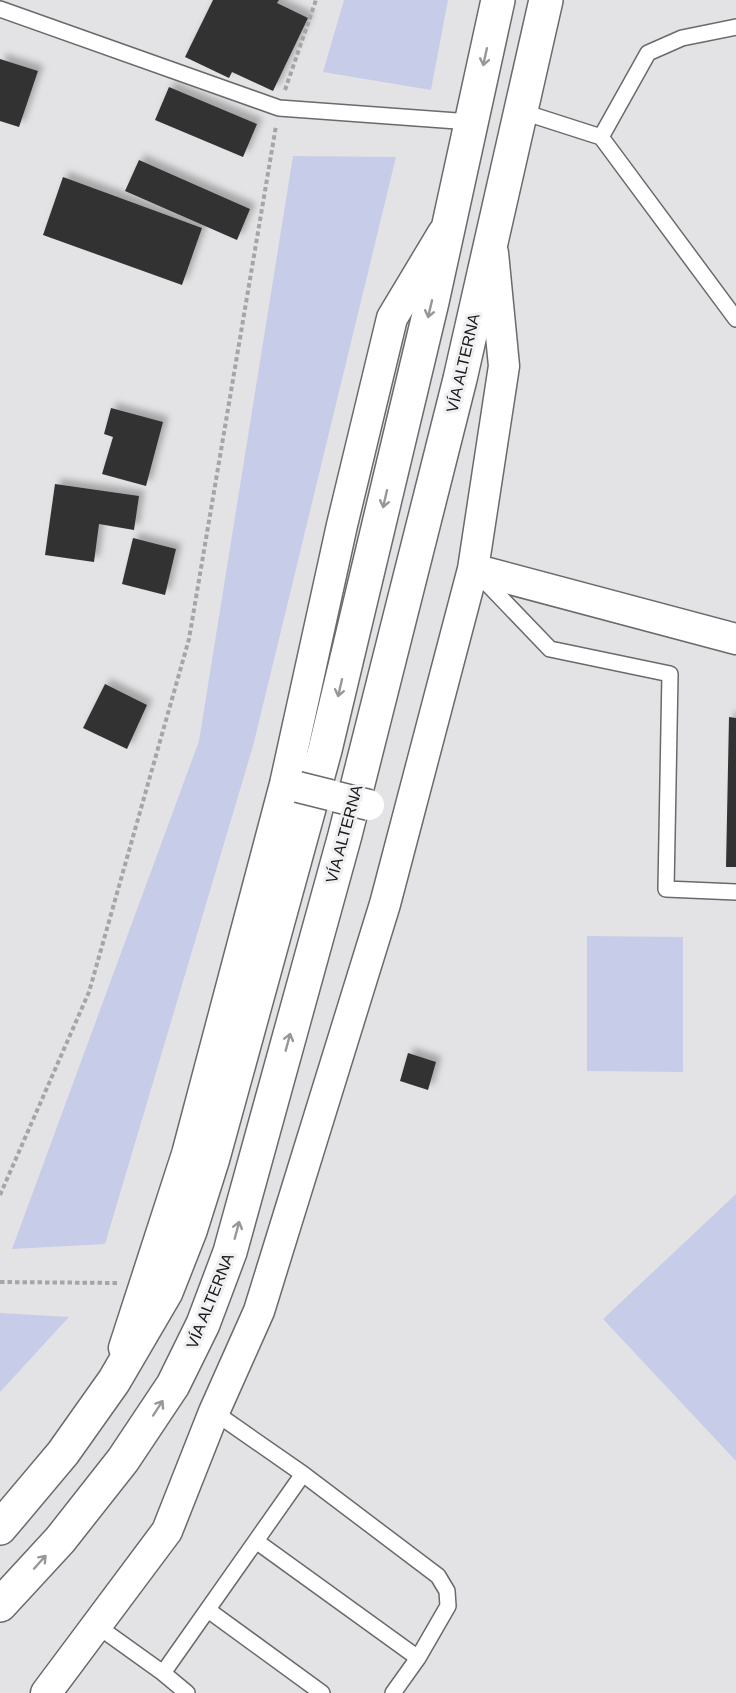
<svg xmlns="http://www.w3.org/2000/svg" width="736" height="1693" font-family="Arial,sans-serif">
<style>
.green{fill:#c7cde8}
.building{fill:#333232;filter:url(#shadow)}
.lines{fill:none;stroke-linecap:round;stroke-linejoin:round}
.service-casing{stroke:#6a6a6c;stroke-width:18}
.minor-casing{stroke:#6a6a6c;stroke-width:33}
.trunk-casing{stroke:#6a6a6c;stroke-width:36}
.path{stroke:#a4a5a6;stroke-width:4;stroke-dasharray:4.5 3;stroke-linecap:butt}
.service{stroke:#fff;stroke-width:15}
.minor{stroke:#fff;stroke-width:30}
.trunk{stroke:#fff;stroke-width:33}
.minor-bridge-casing{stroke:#6a6a6c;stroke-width:33;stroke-linecap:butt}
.minor-bridge{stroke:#fff;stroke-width:30}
.oneway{stroke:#979797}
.labels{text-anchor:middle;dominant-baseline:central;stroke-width:6;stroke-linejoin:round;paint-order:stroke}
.street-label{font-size:16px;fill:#171818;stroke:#f0f0f2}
</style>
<defs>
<filter id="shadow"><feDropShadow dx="5.5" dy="-5.5" stdDeviation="3" flood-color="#0004"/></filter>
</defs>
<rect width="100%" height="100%" fill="#e3e3e5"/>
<path class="green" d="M344,0H448L431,90L323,72Z
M293,156L396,157L253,746L105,1244L12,1249L199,741Z
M587,936L683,937V1072L587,1071Z
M736,1194V1461L603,1319Z
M0,1313L69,1317L0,1392Z"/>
<path class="building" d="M213,0H279L277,3L308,18L273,91L232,72L229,78L185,57Z
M0,59L38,71L19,127L0,121Z
M169,87L257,124L243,157L155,120Z
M139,160L250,209L237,240L125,191Z
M63,177L202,228L182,285L43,235Z
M111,408L163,422L146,486L102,474L113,437L104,434Z
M55,484L139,496L134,530L99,524L94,562L45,555Z
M133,538L176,549L165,595L122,584Z
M105,684L147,705L127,749L83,728Z
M729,717L736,718V867H726Z
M408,1053L436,1062L428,1090L400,1081Z"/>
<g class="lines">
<g class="service-casing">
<path id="service" d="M0,9L279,108L471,122
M520,111L601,137L736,319
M601,137L648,53L682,38L736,27
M479,575L550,649L670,674L666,889L736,892
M214,1412L303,1474L438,1576L447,1591L448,1606L418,1658L393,1693
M256,1541L418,1658
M208,1610L322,1693
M96,1625L163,1673L187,1693
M163,1673L303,1474"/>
</g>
<g class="minor-casing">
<path id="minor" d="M493,253L504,366L473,569L736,639
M124,1348L187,1154L285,784L342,525L392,318L443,233
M46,1693L167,1531L214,1412L259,1311L385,904L473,569"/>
</g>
<g class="trunk-casing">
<path id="trunk" d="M0,1528L63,1453L114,1381L166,1292L190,1231L213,1158L325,750L432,302L498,0
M0,1605L60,1540L123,1460L173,1385L203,1324L230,1252L345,835L460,379L546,0"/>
</g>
<path class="path" d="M285,90L316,0
M0,1195L89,992L189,639L276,126
M0,1282L118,1283"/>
<use href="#service" class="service"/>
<use href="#minor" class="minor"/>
<use href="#trunk" class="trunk"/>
<g class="minor-bridge-casing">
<path id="minor-bridge" d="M298,787L330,795
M337,797L369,805"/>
</g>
<use href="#minor-bridge" class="minor-bridge"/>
</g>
<defs><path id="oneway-shaft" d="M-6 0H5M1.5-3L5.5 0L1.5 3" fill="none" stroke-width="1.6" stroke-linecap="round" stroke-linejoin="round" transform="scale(1.5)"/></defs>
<g class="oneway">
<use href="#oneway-shaft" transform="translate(485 57) rotate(102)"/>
<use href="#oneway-shaft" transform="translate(430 309) rotate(103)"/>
<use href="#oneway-shaft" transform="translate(385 499) rotate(103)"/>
<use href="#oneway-shaft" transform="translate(340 688) rotate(103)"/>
<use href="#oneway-shaft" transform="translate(288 1042) rotate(-75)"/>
<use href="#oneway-shaft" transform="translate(237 1230) rotate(-75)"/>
<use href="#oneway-shaft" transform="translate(158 1408) rotate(-57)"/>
<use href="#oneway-shaft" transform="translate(40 1562) rotate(-48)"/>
</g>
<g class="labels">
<g class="street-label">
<text transform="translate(463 363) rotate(-77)">VÍA ALTERNA</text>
<text transform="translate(344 834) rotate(-75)">VÍA ALTERNA</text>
<text transform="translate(210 1301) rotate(-68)">VÍA ALTERNA</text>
</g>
</g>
</svg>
